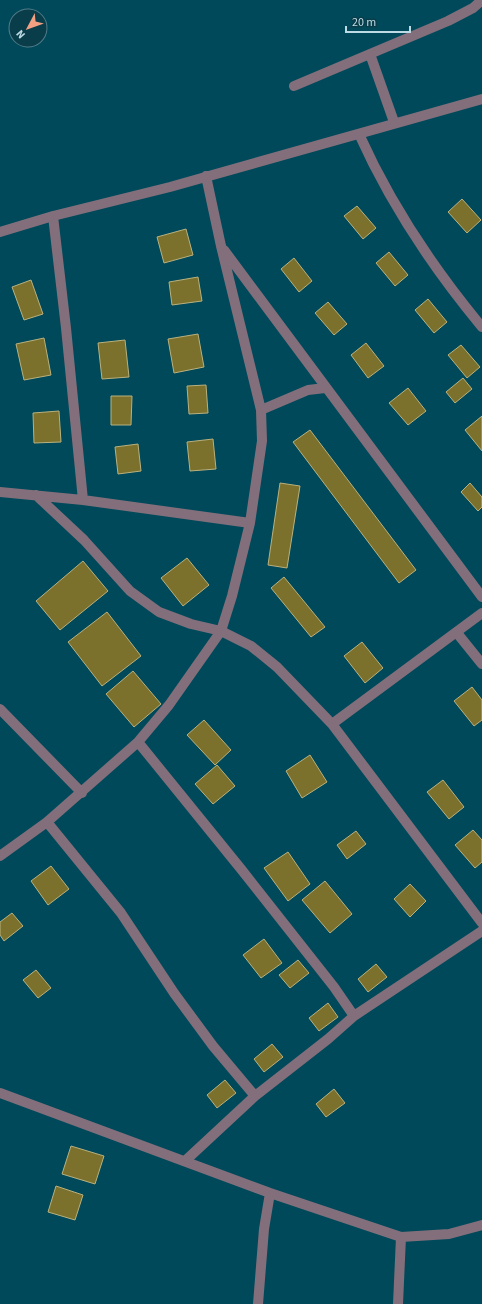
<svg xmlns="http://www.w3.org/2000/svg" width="482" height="1304" font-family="'Source Sans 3',sans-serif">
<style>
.building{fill:#7b712d;stroke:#b9b17e}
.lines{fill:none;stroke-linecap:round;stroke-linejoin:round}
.minor{stroke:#836f7b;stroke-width:10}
</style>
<rect width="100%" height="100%" fill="#00495a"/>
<path class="building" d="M462,199L481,220L467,233L448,212Z
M357,206L376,228L363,239L344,216Z
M186,229L193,255L164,263L157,237Z
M389,252L408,275L395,286L376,263Z
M294,258L312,281L299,292L281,269Z
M198,277L202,301L172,305L169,282Z
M31,280L43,314L24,320L12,287Z
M428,299L447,322L434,333L415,310Z
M328,302L347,324L334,335L315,313Z
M198,334L204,367L174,373L168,339Z
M44,338L51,375L24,380L16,344Z
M125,340L129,377L102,379L98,343Z
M366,343L384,366L368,378L351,355Z
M461,345L480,367L467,378L448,355Z
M463,378L472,389L455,403L446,392Z
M206,385L208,413L189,414L187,386Z
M408,388L426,411L408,425L389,403Z
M111,396H132L131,425H111Z
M59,411L61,442L34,443L33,413Z
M482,416V451L465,430Z
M310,430L416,570L399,583L293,442Z
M213,439L216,469L190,471L187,442Z
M138,444L141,471L118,474L115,447Z
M280,483L300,486L287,568L268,565Z
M470,483L482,497V507L478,511L461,492Z
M187,558L209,585L183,606L161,578Z
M83,561L108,591L60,630L36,601Z
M284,577L325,627L311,637L271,588Z
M107,612L141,656L102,686L68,642Z
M362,642L383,668L365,683L344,656Z
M133,671L161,704L134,727L106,694Z
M472,687L482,700V720L474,726L454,701Z
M204,720L231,750L215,765L187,735Z
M310,755L327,782L302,798L286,771Z
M217,765L235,786L213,804L195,784Z
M443,780L464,807L449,819L427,792Z
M473,830L482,840V862L475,868L455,845Z
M356,831L366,844L347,859L337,845Z
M288,852L310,884L288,901L264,868Z
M51,866L69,889L48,905L31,881Z
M325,881L352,914L330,933L302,900Z
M410,884L426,901L410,917L394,899Z
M12,913L23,926L4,941L0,935V922Z
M264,939L282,963L261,978L243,955Z
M298,960L309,973L290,988L279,975Z
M376,964L387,977L368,992L358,979Z
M36,970L51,988L38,998L23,980Z
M328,1003L338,1017L319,1031L309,1018Z
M272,1044L283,1057L264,1072L254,1059Z
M225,1080L236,1093L217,1108L207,1095Z
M334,1089L345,1103L326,1117L316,1104Z
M71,1146L104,1156L95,1184L62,1174Z
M56,1186L83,1195L75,1220L48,1212Z"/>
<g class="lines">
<path class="minor" d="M370,54L394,122
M294,86L448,21L473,8L482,0
M359,134C390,203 433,268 482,327
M53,216L66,328L83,500
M0,232L53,216L170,187L482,99
M224,250L482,597
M261,410L308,390L325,388
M0,492L83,500L250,523
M36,495L84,540L130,591L159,612L191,624L221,631L251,646L277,667L332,724L482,923
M457,633L482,664
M0,709L82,793
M332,724L482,613
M138,742L241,869L334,987L354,1016
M47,822L121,913L174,993L213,1046L255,1096
M0,856L47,822L138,742L169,705L221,631L232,596L250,523L262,441L261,410L221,246L206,176
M0,1093L270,1193L401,1237L449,1234L482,1225
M185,1161L255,1096L328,1039L354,1016L482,931
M258,1304L264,1229L270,1193
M398,1304L401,1237"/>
</g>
<g transform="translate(28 28) rotate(229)"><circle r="19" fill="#0a3d4a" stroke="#527c88"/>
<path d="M0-3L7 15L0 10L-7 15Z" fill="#f3a082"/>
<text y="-6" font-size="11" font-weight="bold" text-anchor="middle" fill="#bddbe5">N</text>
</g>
<path d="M346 26v6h64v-6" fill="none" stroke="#bddbe5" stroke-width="2"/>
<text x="352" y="26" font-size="12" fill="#bddbe5" stroke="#0a3d4a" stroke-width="3" paint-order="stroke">20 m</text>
</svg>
